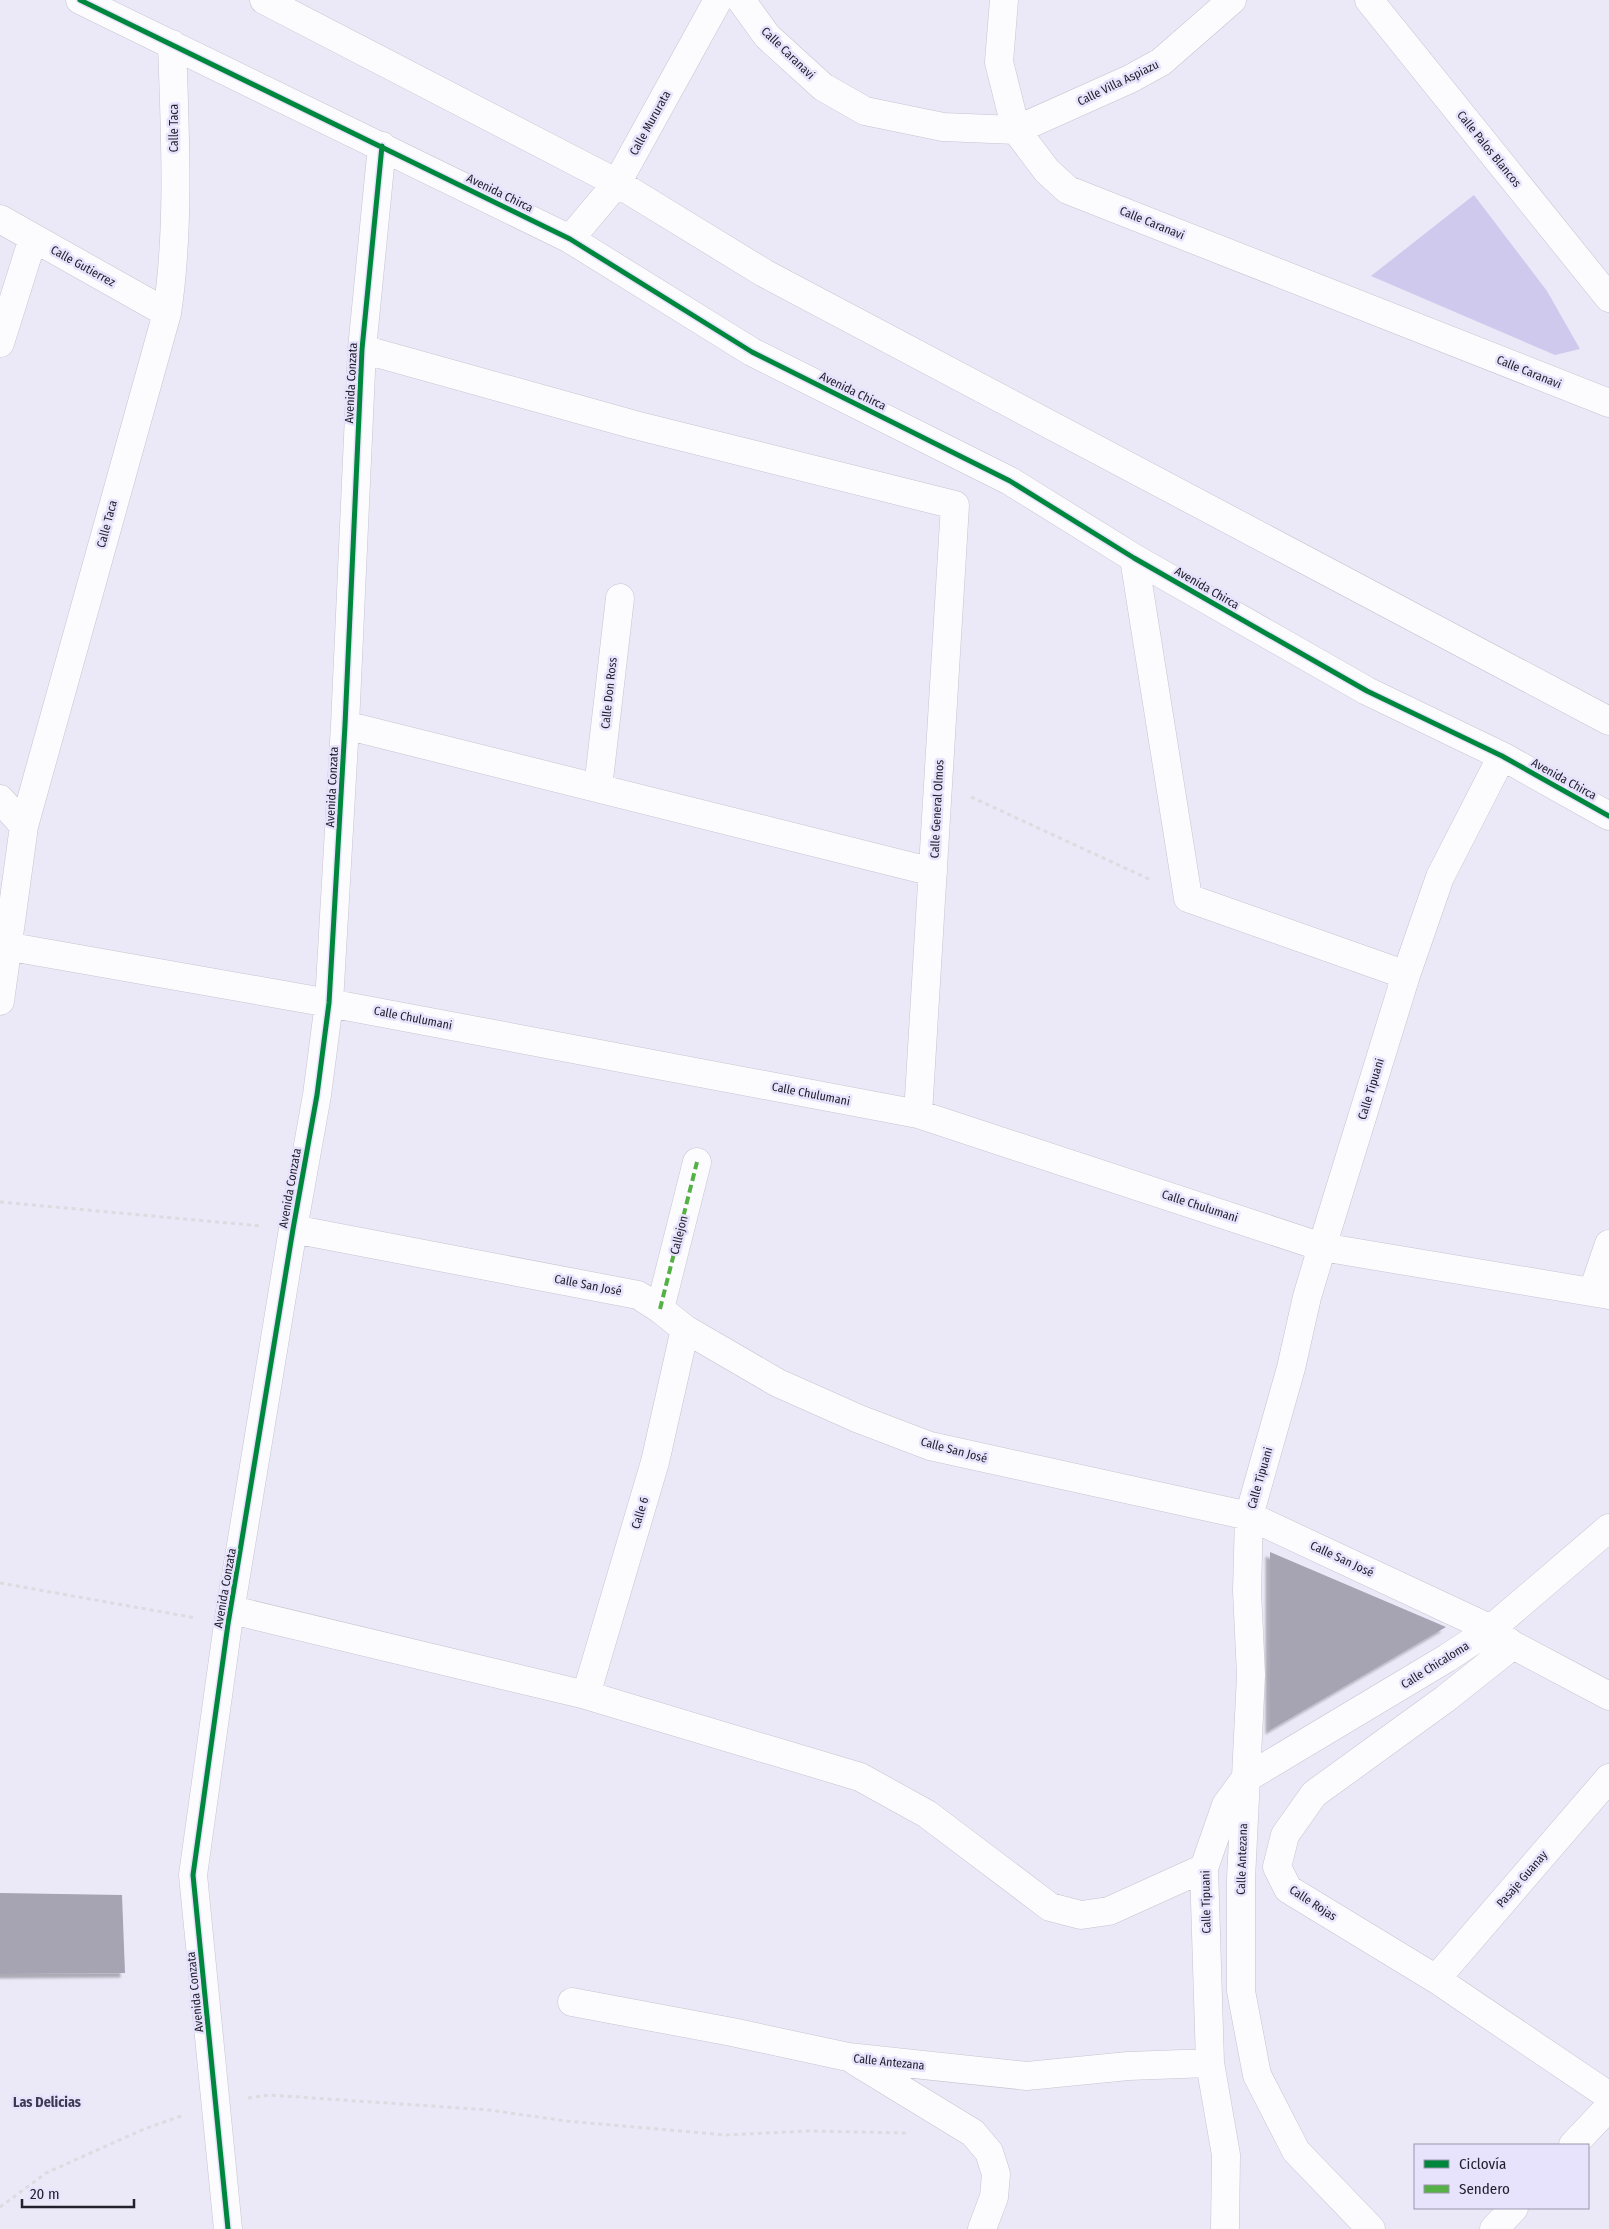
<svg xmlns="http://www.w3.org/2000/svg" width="1609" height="2229" font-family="'Fira Sans Condensed',sans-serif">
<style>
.green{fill:#cfc9ed}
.building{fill:#a6a3b3;filter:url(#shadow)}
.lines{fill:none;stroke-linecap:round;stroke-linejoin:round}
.minor-casing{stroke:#c6c4d0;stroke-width:29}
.path{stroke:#dcdbdf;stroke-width:3;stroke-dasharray:4 4;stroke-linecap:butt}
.minor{stroke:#fcfcfe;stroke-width:28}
.quiet{stroke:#55b146;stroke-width:4;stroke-dasharray:8 4;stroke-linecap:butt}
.cycleway-casing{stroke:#e7e3fd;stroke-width:8}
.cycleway{stroke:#00873e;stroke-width:5}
.labels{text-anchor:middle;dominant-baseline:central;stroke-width:5;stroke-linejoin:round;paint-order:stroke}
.street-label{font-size:12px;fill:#23212d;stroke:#e7e3fd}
.neighbourhood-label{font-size:14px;font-weight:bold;fill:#3d3952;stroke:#e7e3fd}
</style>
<defs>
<filter id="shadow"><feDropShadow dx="-4.5" dy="4.5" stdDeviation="1" flood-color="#0004"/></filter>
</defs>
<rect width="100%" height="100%" fill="#ebe9f7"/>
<path class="green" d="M1474,195L1547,291L1580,349L1555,355L1371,276Z"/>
<path class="building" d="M1270,1552L1446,1627L1270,1730Z
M0,1893L122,1895L125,1973L0,1974Z"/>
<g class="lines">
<g class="minor-casing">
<path id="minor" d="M80,0L570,239L752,352L1010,481L1134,558L1367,691L1502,756L1609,816
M264,0L617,183L764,273L1609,721
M741,0L767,36L823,87L865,111L943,127L1016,130L1130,79L1161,62L1232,0
M1004,0L999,62L1016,130L1047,171L1068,190L1609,403
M1369,0L1609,298
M0,219L167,313
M570,239L617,183L718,0
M0,343L33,238
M362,349L635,425L955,505L918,1114
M1134,558L1188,898L1406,975
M345,725L933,872
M598,788L620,598
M0,799L24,826
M0,945L329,1003L918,1114L1322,1247L1609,1295
M0,1001L24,826L167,313C180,227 175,131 172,44
M293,1229L638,1295L660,1309L685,1329L778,1383L859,1419L930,1446L1249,1516L1491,1629L1513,1645L1609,1696
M1593,1291L1609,1244
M660,1309L697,1162
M232,1610L586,1695L860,1777L927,1814L1050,1907L1081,1915L1109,1911L1204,1868
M1513,1645L1445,1699L1314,1794L1285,1835L1277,1867L1288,1889L1436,1979L1609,2096
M586,1695L655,1462L685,1329
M1436,1979L1609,1778
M572,2002L732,2032L848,2057L1027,2076L1128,2066L1210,2063
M855,2061L973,2133L989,2152L996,2174L994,2197L982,2229
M1573,2145L1609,2107
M228,2229L193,1875L228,1624L293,1229L317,1095L329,1003L345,725L362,349L382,146
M1225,2229L1226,2155L1210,2063L1204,1868L1226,1805L1245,1779L1447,1658L1491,1629L1609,1528
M1371,2229L1296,2151L1257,2075L1241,1991V1879L1251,1675L1247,1591L1249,1516L1291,1368L1307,1297L1322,1247L1406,975L1440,877L1502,756
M1494,2229L1514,2208"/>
</g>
<path class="path" d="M971,797L1151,880
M0,1202L261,1226
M0,1583L196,1618
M248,2098L269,2095L489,2110L566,2121L726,2135L808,2131L907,2133
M0,2207L46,2173L144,2129L184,2115"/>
<use href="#minor" class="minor"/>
<path class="quiet" d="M660,1309L697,1162"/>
<g class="cycleway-casing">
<path id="cycleway" d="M80,0L570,239L752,352L1010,481L1134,558L1367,691L1502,756L1609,816
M228,2229L193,1875L228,1624L293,1229L317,1095L329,1003L345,725L362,349L382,146"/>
</g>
<use href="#cycleway" class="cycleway"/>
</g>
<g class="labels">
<g class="street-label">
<text transform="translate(788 53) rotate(44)">Calle Caranavi</text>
<text transform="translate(1118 83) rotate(-26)">Calle Villa Aspiazu</text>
<text transform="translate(650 123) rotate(-61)">Calle Mururata</text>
<text transform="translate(174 128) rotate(-90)">Calle Taca</text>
<text transform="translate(1489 149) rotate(51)">Calle Palos Blancos</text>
<text transform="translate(500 193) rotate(26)">Avenida Chirca</text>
<text transform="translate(1152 223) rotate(22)">Calle Caranavi</text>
<text transform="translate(83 266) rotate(29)">Calle Gutierrez</text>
<text transform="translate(1529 372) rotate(22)">Calle Caranavi</text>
<text transform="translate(351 383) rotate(-87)">Avenida Conzata</text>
<text transform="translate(853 391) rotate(26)">Avenida Chirca</text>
<text transform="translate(107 524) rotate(-75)">Calle Taca</text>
<text transform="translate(1207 588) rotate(30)">Avenida Chirca</text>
<text transform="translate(609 693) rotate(-84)">Calle Don Ross</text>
<text transform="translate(1564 779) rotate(29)">Avenida Chirca</text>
<text transform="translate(332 787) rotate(-87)">Avenida Conzata</text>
<text transform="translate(937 809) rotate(-87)">Calle General Olmos</text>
<text transform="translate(413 1018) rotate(11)">Calle Chulumani</text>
<text transform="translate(1371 1089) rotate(-73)">Calle Tipuani</text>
<text transform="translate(811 1094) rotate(11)">Calle Chulumani</text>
<text transform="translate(290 1188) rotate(-80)">Avenida Conzata</text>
<text transform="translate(1200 1206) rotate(18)">Calle Chulumani</text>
<text transform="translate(679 1235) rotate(-76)">Callejon</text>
<text transform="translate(588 1285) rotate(11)">Calle San José</text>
<text transform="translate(954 1450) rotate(15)">Calle San José</text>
<text transform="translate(1260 1478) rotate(-74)">Calle Tipuani</text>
<text transform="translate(640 1513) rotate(-73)">Calle 6</text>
<text transform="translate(1342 1559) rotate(25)">Calle San José</text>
<text transform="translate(225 1588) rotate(-80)">Avenida Conzata</text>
<text transform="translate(1435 1665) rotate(-32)">Calle Chicaloma</text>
<text transform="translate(1242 1859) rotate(-88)">Calle Antezana</text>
<text transform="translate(1522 1879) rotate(-49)">Pasaje Guanay</text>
<text transform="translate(1206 1902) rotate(-91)">Calle Tipuani</text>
<text transform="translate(1313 1903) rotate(33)">Calle Rojas</text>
<text transform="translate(195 1992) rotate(-96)">Avenida Conzata</text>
<text transform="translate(889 2062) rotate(6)">Calle Antezana</text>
</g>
<g class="neighbourhood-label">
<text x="47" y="2102">Las Delicias</text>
</g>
</g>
<rect x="1414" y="2144" width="175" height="65" fill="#e7e3fd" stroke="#9995aa"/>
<rect x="1424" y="2160" width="25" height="8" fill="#00873e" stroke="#9995aa"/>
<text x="1459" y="2169" font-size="15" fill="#23212d">Ciclovía</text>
<rect x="1424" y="2185" width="25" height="8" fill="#55b146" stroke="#9995aa"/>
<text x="1459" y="2194" font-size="15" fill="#23212d">Sendero</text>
<path d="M22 2199v8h112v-8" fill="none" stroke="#23212d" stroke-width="2.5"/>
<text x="30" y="2199" font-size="15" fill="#23212d" stroke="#e7e3fd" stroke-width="4" paint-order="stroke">20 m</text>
</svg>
